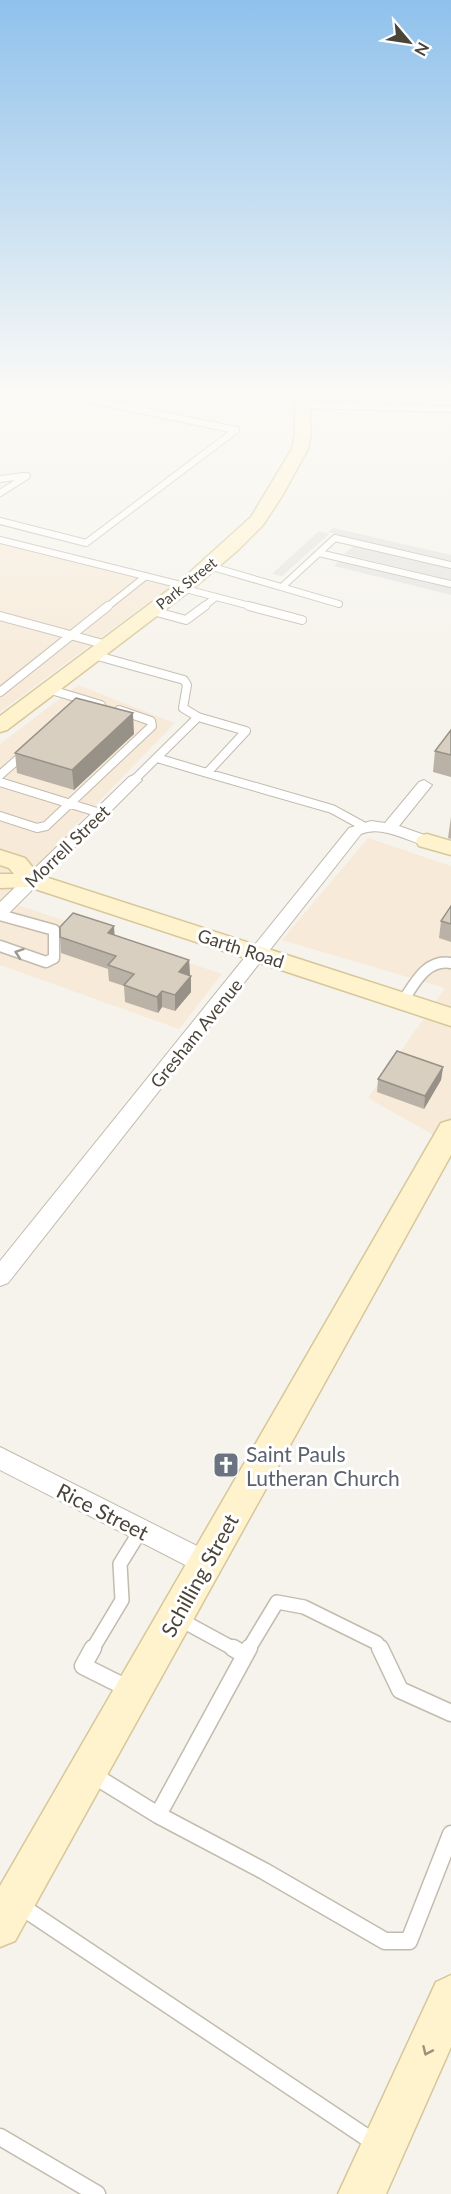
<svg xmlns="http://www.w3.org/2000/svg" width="451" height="2194" font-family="Lato,sans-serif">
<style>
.commercial{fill:#f7ead8}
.parking{fill:#e5e3e0}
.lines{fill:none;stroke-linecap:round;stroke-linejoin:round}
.lane-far4-casing{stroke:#c2bbae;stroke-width:8}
.lane-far3-casing{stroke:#c2bbae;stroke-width:10}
.lane-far2-casing{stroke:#c2bbae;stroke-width:13}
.lane-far1-casing{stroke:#c2bbae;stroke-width:16}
.lane-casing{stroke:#c2bbae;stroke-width:19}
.street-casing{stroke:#c2bbae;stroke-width:2}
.secondary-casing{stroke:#d6c79b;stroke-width:3}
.lane-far4{stroke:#fff;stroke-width:6}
.lane-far3{stroke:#fff;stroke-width:8}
.lane-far2{stroke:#fff;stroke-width:10}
.lane-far1{stroke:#fff;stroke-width:13}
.lane{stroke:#fff;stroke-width:16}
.street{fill:#fff;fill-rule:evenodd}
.secondary{fill:#fff3cd;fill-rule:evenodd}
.wall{fill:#bab2a6}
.shaded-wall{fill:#979187}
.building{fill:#d8cfc1;stroke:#979187;stroke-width:1.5}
.oneway{stroke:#9c9892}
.oneway2{stroke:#9c937c}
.labels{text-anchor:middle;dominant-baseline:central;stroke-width:6;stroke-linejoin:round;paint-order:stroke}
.far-street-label{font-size:15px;fill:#4b4439;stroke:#fff}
.street-label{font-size:18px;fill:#4b4439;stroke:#fff}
.near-worship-label{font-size:21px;fill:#5b616d;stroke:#fff;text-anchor:start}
.near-street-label{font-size:21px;fill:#4b4439;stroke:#fff}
</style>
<rect width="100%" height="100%" fill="#f6f3ec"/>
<path class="commercial" d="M0,543L170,586L0,712Z
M78,685L175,723L3,900L222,974L179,1029L0,965V744Z
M368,838L451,866V1145L368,1098L445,988L282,940Z"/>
<path class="parking" d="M334,528L451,555V561L328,532Z
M319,531L329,534L282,576L272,574Z
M354,546L451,569V580L344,554Z
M339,561L451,588V595L334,566Z"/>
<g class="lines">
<g class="lane-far4-casing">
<path id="lane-far4" d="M0,402L16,393
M303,405L451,409
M0,479L23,476
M0,493L27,476
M0,521L86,543L236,430L57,393
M0,540L185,586
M319,553L451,584
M209,566L339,604
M283,586L335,538L451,565
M182,588L254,607
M107,607L146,576
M203,607L216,597"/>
</g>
<g class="lane-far3-casing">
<path id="lane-far3" d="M249,606L302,620
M153,611L186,620L205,606
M0,616L107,645
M94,655L184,680L187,685L183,708L198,717
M48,689L101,705
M0,692L108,606
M207,773L332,809L363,826
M0,775L26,752
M134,780L198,717L246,731L207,773L157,758
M0,782L100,813
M0,816L37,828L46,826L152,726L151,721L119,710"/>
</g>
<g class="lane-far2-casing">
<path id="lane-far2" d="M0,915L54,930V958L46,962L0,946
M403,1001C415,983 426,959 451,963"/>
</g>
<g class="lane-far1-casing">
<path id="lane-far1" d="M179,1619L236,1650
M92,1650L122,1600L120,1564L141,1530
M248,1650L277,1602L304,1607L377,1643L380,1650"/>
</g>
<g class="lane-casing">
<path id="lane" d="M93,1648L83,1666L129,1689
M233,1648L245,1655
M249,1648L158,1815L264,1871L385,1941H409L451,1834
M380,1648L400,1690L451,1713
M93,1775L158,1815
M19,1905L375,2143
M0,2137L97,2194"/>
</g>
<g class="street-casing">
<path id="street" d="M134,775L142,780L6,916L0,917V902L129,777Z
M424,780L432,785L399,826L433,838L435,841L433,844L427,846C406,841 382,825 361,834L8,1283L0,1286V1261L349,828L371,821L385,823L419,782Z
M0,1447L215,1555L219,1563L215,1571L206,1575L197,1571L0,1470Z"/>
</g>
<g class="secondary-casing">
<path id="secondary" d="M295,393H309L311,434L308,449L282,496L263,525L238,550L191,590L7,730L0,732V716L179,582L251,517L292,449L295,434Z
M427,834L451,841V855L419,846L416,841L419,836Z
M0,850L25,858L39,875L451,1008V1026L29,887L0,888V874H14L9,868L0,865Z
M451,1120V1155L15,1941L0,1947V1886L441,1123Z
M451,1975V2047L386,2194H338L436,1982Z"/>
</g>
<use href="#lane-far4" class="lane-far4"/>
<use href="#lane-far3" class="lane-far3"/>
<use href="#lane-far2" class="lane-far2"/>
<use href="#lane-far1" class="lane-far1"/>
<use href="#lane" class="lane"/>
<use href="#street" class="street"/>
<use href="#secondary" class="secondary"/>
</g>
<path class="wall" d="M451,730V777L433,772L435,751Z
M134,734L74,790L17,773L15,753Z
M451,817V839L448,838Z
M451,906V942L439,938L441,921Z
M115,936L189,960L191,992L175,1011L162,1007L158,1013L125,1002L124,986L109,981L108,969L61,953L60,937Z
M443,1067L441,1080L424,1109L377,1092L378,1079Z"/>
<path class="shaded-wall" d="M133,713L134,734L74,790L72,770Z
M114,926L115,942L108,933Z
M189,960L190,976L179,972Z
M191,976V992L175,1011V995Z
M162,991V1007L158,1013L157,997Z
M443,1067L441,1080L424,1109L425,1096Z"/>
<path class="building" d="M76,698L133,713L72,770L15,753Z
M451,730V755L435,751Z
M451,906V924L441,921Z
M73,913L114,926L108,933L189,960L179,972L191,976L175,995L162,991L157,997L124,985L134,974L108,965L116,956L60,937V927Z
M397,1051L443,1067L425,1096L378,1079Z"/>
<defs><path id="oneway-chevron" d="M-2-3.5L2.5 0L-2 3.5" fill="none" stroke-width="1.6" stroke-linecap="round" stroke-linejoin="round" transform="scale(1.5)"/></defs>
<use class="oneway" href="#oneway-chevron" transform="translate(19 953) rotate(-161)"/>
<use class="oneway2" href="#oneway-chevron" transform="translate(427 2051) rotate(114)"/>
<linearGradient id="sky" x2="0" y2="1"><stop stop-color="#8fc1ec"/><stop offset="0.56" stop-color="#fbfaf6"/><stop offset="1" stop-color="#fbfaf6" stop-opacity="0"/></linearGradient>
<rect width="451" height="700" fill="url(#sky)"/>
<defs>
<g id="church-square" transform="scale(1.35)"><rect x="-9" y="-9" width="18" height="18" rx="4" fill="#6b7280" stroke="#fff"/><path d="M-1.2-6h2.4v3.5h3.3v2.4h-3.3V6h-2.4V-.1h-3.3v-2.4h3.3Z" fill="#fff"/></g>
</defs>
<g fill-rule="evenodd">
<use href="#church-square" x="226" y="1465"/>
</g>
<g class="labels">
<g class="far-street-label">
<text transform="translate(186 583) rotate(-39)">Park Street</text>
</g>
<g class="street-label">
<text transform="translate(67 846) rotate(-44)">Morrell Street</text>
<text transform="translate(241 948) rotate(18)">Garth Road</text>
<text transform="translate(196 1033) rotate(-51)">Gresham Avenue</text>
</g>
<g class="near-worship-label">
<text x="246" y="1453">Saint Pauls<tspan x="246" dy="24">Lutheran Church</tspan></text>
</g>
<g class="near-street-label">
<text transform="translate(103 1511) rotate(27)">Rice Street</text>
<text transform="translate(199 1575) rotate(-61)">Schilling Street</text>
</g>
</g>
<g transform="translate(409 42) rotate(119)" stroke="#ffffff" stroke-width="4.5" paint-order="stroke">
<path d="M0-4.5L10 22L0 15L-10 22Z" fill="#4b4439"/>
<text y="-9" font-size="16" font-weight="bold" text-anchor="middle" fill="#4b4439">N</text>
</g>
</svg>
